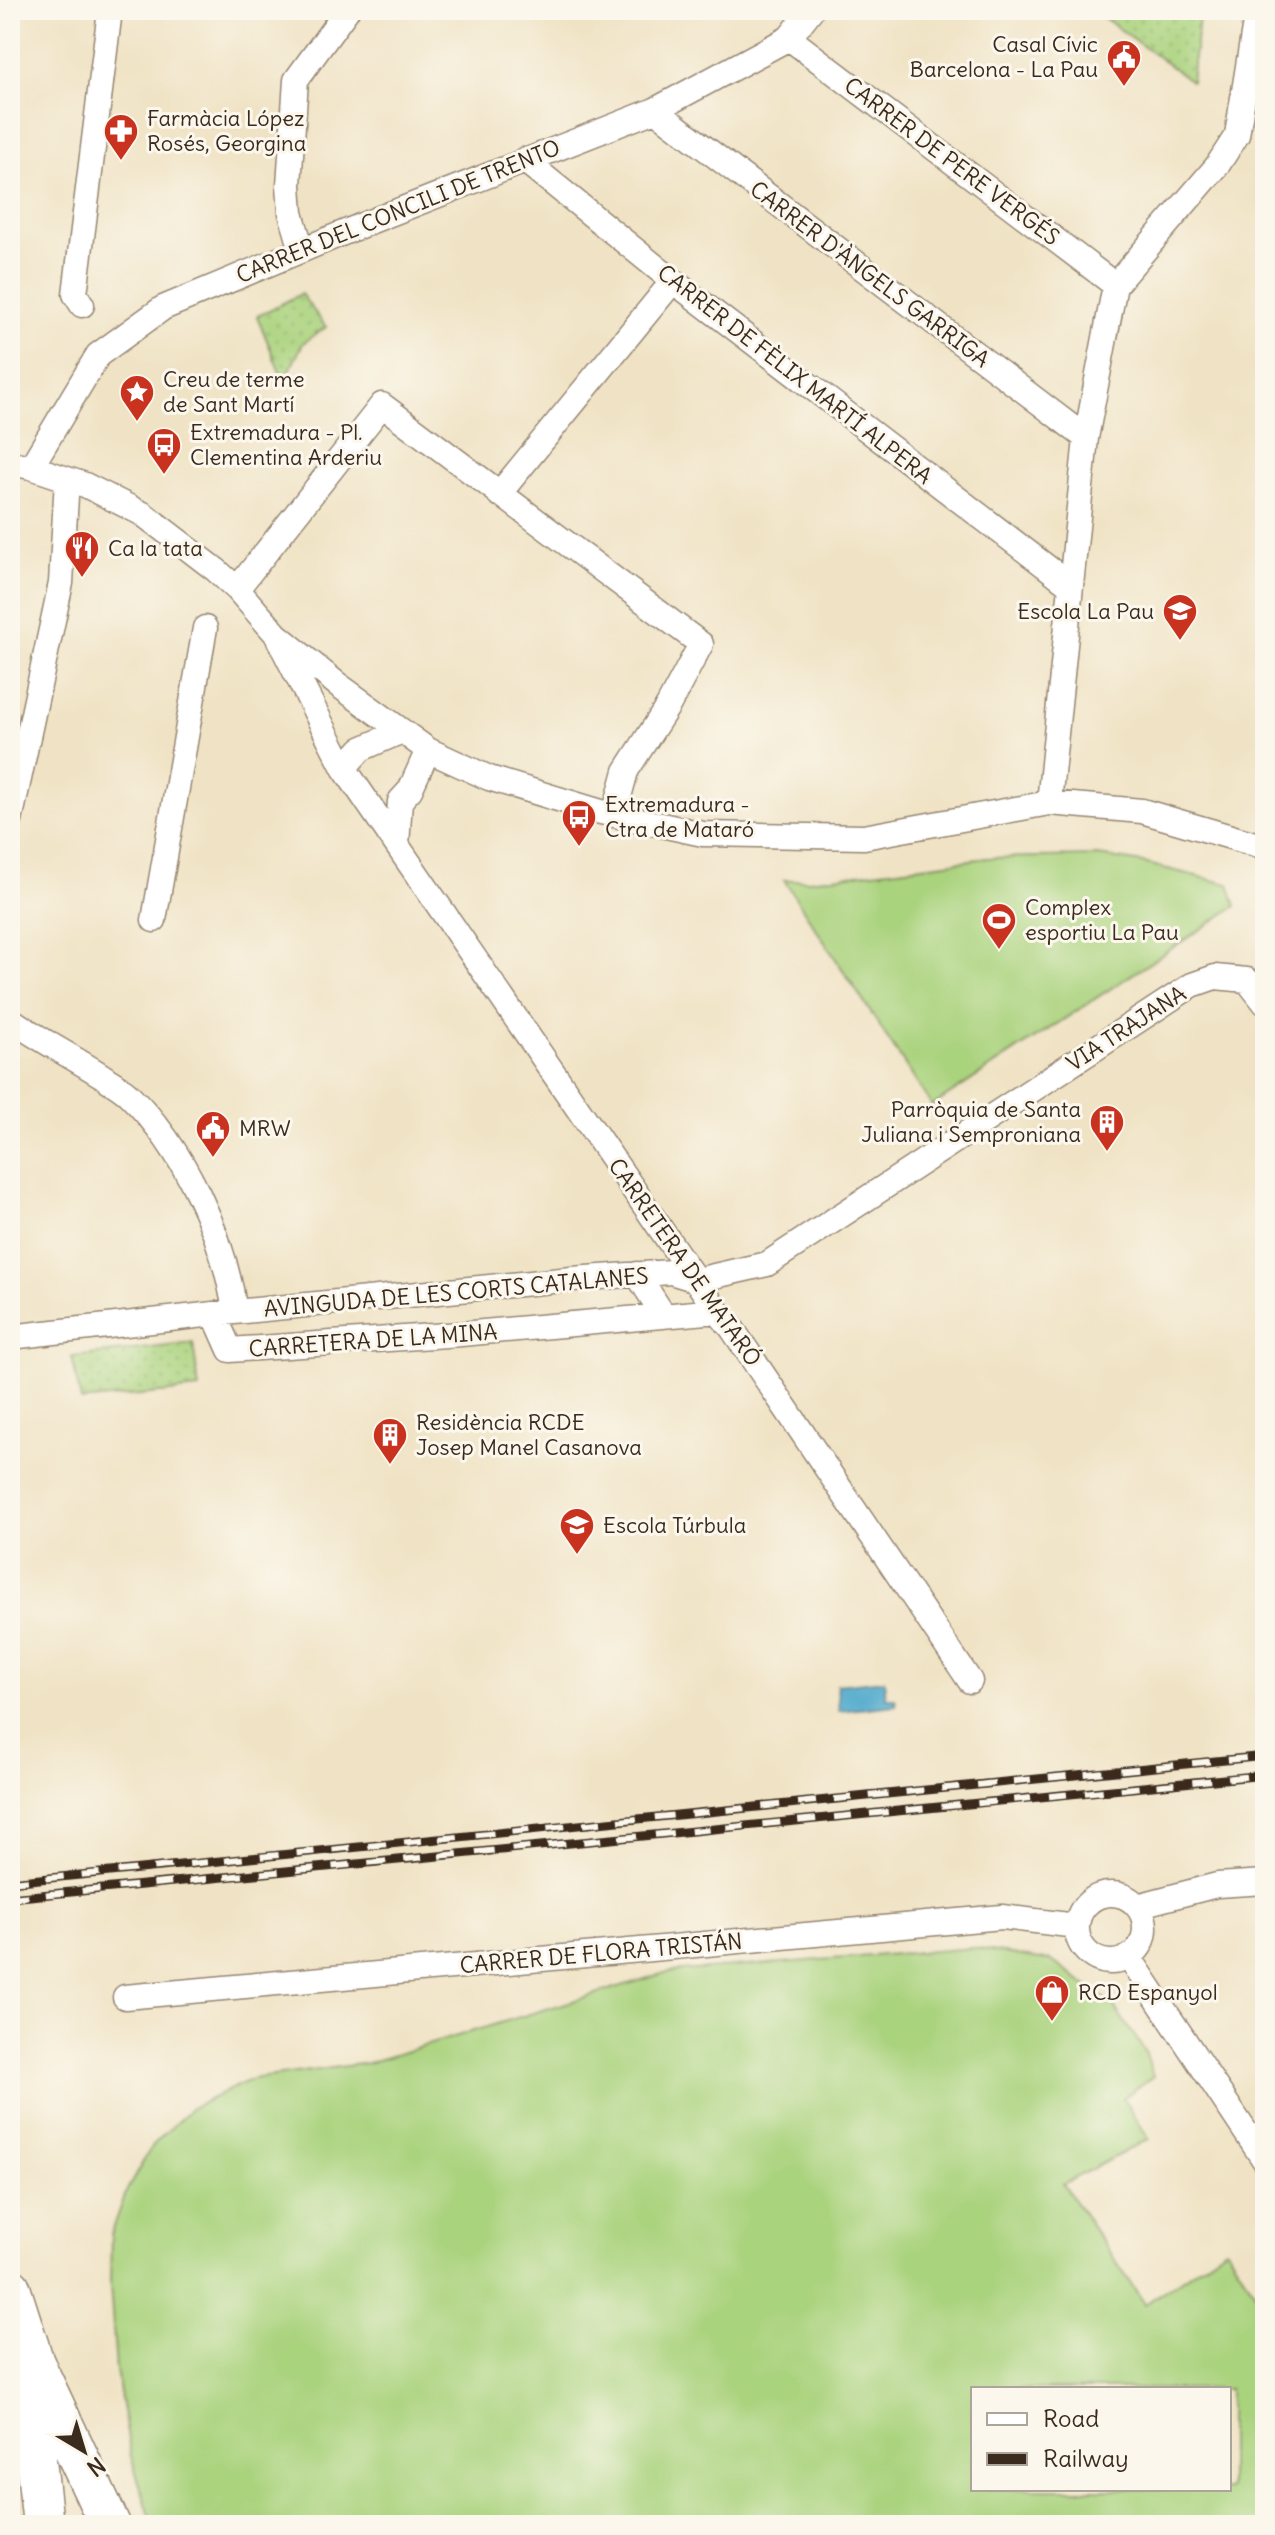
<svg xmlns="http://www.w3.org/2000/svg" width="1275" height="2535" font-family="Delius,sans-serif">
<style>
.grass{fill:url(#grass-dots);stroke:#727e4e;stroke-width:2}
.pitch{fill:#aad37e;stroke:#727e4e;stroke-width:2;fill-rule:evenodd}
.water{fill:#4ea9cc;stroke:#446a75;stroke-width:2}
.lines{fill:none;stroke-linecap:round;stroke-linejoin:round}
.minor-casing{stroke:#968672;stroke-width:27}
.trunk-casing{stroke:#968672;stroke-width:43}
.minor{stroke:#fff;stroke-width:24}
.trunk{stroke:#fff;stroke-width:40}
.rail-casing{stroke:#3b2a1e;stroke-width:9}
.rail{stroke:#fbf7ec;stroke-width:6;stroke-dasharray:18;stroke-linecap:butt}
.labels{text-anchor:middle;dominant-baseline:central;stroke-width:6;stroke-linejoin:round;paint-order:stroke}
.poi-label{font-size:22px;fill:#3b2a1e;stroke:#fbf7ec;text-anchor:start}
.street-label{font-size:22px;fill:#3b2a1e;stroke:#fbf7ec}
</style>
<defs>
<pattern id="grass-dots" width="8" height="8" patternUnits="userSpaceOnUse" patternTransform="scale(2)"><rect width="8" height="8" fill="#aad37e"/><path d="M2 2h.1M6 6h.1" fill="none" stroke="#93b56c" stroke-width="1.8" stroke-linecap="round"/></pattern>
</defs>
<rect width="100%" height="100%" fill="#fbf7ec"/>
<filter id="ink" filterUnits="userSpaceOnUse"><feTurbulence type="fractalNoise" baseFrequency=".0125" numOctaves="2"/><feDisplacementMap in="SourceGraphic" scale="16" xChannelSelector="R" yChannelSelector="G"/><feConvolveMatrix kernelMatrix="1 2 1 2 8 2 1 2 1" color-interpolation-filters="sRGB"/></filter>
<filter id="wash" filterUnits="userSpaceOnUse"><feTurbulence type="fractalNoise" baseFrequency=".006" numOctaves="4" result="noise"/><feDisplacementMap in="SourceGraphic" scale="32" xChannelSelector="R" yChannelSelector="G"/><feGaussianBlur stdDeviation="1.8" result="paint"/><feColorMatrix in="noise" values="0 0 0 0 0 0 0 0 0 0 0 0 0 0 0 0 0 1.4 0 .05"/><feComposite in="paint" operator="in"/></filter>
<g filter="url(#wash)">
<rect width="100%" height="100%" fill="#f0e3c5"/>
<path class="grass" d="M1097,10H1200L1191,81L1096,12Z
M301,294L326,327L303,343L284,382L257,316Z
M193,1343L199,1389L81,1401L72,1357Z"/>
<path class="pitch" d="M1098,856L1143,863L1229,884L1236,906L932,1106L784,880H808L987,858Z
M973,1948L1052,1961L1112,2004L1145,2051L1153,2076L1123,2098L1149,2139L1063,2184L1145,2304L1226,2248L1265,2307V2525H153L131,2457L116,2370L110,2284L111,2235L127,2190L152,2146L191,2108L252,2079L368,2063L668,1972ZM1229,2389V2489H973V2389Z"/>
<path class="water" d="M884,1680L886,1698H895L896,1705L839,1711L837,1685Z"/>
</g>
<g filter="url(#ink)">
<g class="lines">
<g class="minor-casing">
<path id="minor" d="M789,38L1115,285
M655,110L1086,438
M524,160L673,281L1069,584
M302,250L291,213L289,185L296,80L347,10
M82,305L75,294L110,10
M10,463L31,467L85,485L143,514L216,570L237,589L277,635L337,684L428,750L489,778L601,812L703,834L864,837L1049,803L1142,811L1265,847
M31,467L98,355L163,308L372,221L655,110L789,38L811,10
M499,494L673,281
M237,589L382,405L701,644L668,706L626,771L614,815
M279,640L344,768L717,1311L731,1327L970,1681
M344,768L361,749L402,731
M1049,803L1086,438L1115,285L1217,166L1237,135L1257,10
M10,821L61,583L67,479
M397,845L400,801L410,790L428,750
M154,920L205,628
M10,1019C40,1040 73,1057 104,1077C112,1083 122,1088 129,1095C184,1148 224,1236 235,1312
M637,1274L664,1316
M214,1314L230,1350L461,1334L717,1311
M10,1337L214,1314L572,1279L671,1272L697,1280L767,1264L1192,985L1215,977L1247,980L1265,1003
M1077 1928a34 34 0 1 1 68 0a34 34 0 1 1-68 0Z
M1137,1906L1217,1885L1265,1882
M1129,1957L1265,2161
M125,1997L1002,1917L1077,1926"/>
</g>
<g class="trunk-casing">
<path id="trunk" d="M10,2288L34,2363L110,2525
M11,2361L33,2432L43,2525"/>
</g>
<use href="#minor" class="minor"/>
<use href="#trunk" class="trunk"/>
<g class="rail-casing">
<path id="rail" d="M10,1882L1265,1756
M10,1898L1265,1775"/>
</g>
<use href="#rail" class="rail"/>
</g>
</g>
<defs>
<g id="civic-pin" transform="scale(1.8)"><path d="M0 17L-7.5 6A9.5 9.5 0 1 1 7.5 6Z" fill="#c8321e" stroke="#fbf7ec"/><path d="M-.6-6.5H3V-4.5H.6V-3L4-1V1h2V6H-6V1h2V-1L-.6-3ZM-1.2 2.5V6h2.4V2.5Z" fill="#fff"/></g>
<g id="pharmacy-pin" transform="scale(1.8)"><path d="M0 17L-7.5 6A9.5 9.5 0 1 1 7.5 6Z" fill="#c8321e" stroke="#fbf7ec"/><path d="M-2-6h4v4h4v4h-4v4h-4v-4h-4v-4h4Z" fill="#fff"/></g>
<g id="sight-pin" transform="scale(1.8)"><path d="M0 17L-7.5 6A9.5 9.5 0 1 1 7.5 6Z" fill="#c8321e" stroke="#fbf7ec"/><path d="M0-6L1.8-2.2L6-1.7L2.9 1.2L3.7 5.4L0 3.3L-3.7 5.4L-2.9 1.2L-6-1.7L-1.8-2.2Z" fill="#fff"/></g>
<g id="bus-pin" transform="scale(1.8)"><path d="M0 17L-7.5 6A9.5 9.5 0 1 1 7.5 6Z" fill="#c8321e" stroke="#fbf7ec"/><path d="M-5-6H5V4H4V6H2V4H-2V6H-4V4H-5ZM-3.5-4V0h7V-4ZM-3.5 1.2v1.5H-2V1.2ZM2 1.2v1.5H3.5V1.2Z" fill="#fff"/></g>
<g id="restaurant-pin" transform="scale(1.8)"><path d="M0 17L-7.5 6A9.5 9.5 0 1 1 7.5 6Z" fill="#c8321e" stroke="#fbf7ec"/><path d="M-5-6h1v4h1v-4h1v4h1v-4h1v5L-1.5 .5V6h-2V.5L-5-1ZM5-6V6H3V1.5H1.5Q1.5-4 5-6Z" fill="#fff"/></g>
<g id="school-pin" transform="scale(1.8)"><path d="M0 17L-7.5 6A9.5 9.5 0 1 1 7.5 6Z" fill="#c8321e" stroke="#fbf7ec"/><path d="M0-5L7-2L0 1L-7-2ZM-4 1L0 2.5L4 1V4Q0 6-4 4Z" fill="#fff"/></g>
<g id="stadium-pin" transform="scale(1.8)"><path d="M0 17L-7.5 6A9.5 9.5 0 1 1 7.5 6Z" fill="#c8321e" stroke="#fbf7ec"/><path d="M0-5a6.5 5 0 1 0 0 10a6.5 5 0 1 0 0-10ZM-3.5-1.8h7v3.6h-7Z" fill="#fff"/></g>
<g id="building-pin" transform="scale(1.8)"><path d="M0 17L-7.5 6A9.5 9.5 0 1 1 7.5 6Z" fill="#c8321e" stroke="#fbf7ec"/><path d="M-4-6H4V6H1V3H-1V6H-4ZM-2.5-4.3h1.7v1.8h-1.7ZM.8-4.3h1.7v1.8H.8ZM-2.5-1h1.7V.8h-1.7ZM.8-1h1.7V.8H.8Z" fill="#fff"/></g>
<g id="shop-pin" transform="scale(1.8)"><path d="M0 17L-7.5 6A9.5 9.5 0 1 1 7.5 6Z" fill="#c8321e" stroke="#fbf7ec"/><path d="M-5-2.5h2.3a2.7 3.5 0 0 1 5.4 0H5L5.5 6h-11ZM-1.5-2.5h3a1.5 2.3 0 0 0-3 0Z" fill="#fff"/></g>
</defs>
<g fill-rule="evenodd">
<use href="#civic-pin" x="1124" y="57"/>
<use href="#pharmacy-pin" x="121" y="131"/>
<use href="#sight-pin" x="137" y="392"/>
<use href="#bus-pin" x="164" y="445"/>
<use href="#restaurant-pin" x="82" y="548"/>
<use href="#school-pin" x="1180" y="611"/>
<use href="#bus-pin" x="579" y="817"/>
<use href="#stadium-pin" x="999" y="920"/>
<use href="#building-pin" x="1107" y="1122"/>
<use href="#civic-pin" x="213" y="1128"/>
<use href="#building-pin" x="390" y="1435"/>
<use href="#school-pin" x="577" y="1525"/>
<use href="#shop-pin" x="1052" y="1992"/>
</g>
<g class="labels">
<g class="poi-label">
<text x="1098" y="44" text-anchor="end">Casal Cívic<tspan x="1098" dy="25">Barcelona - La Pau</tspan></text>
<text x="147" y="118">Farmàcia López<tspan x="147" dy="25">Rosés, Georgina</tspan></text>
<text x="163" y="379">Creu de terme<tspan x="163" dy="25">de Sant Martí</tspan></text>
<text x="190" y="432">Extremadura - Pl.<tspan x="190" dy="25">Clementina Arderiu</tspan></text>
<text x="108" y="548">Ca la tata</text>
<text x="1154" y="611" text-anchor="end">Escola La Pau</text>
<text x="605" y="804">Extremadura -<tspan x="605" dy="25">Ctra de Mataró</tspan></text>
<text x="1025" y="907">Complex<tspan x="1025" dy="25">esportiu La Pau</tspan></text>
<text x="1081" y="1109" text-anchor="end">Parròquia de Santa<tspan x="1081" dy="25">Juliana i Semproniana</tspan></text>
<text x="239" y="1128">MRW</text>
<text x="416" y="1422">Residència RCDE<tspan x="416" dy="25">Josep Manel Casanova</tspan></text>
<text x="603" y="1525">Escola Túrbula</text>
<text x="1078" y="1992">RCD Espanyol</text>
</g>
<g class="street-label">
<text transform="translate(952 161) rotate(37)">CARRER DE PERE VERGÉS</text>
<text transform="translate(398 211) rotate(-22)">CARRER DEL CONCILI DE TRENTO</text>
<text transform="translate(870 274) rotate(37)">CARRER D'ÀNGELS GARRIGA</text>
<text transform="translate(795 374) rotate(38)">CARRER DE FÈLIX MARTÍ ALPERA</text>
<text transform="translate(1126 1028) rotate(-33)">VIA TRAJANA</text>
<text transform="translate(685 1262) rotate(55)">CARRETERA DE MATARÓ</text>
<text transform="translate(456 1292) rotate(-5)">AVINGUDA DE LES CORTS CATALANES</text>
<text transform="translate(373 1340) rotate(-4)">CARRETERA DE LA MINA</text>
<text transform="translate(601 1953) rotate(-5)">CARRER DE FLORA TRISTÁN</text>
</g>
</g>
<rect width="1275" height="2535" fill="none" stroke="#fbf7ec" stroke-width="40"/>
<rect x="971" y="2387" width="260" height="104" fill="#fbf7ec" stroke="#aea59a" stroke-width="2"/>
<rect x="987" y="2413" width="40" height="12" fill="#ffffff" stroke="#aea59a" stroke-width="2"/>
<text x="1043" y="2427" font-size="24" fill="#3b2a1e">Road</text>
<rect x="987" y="2453" width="40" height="12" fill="#3b2a1e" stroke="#aea59a" stroke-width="2"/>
<text x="1043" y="2467" font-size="24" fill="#3b2a1e">Railway</text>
<g transform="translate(84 2451) rotate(142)" stroke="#fbf7ec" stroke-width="6" paint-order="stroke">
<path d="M0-6L14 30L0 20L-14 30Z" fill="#3b2a1e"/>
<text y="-12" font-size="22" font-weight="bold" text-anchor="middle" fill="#3b2a1e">N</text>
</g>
</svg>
